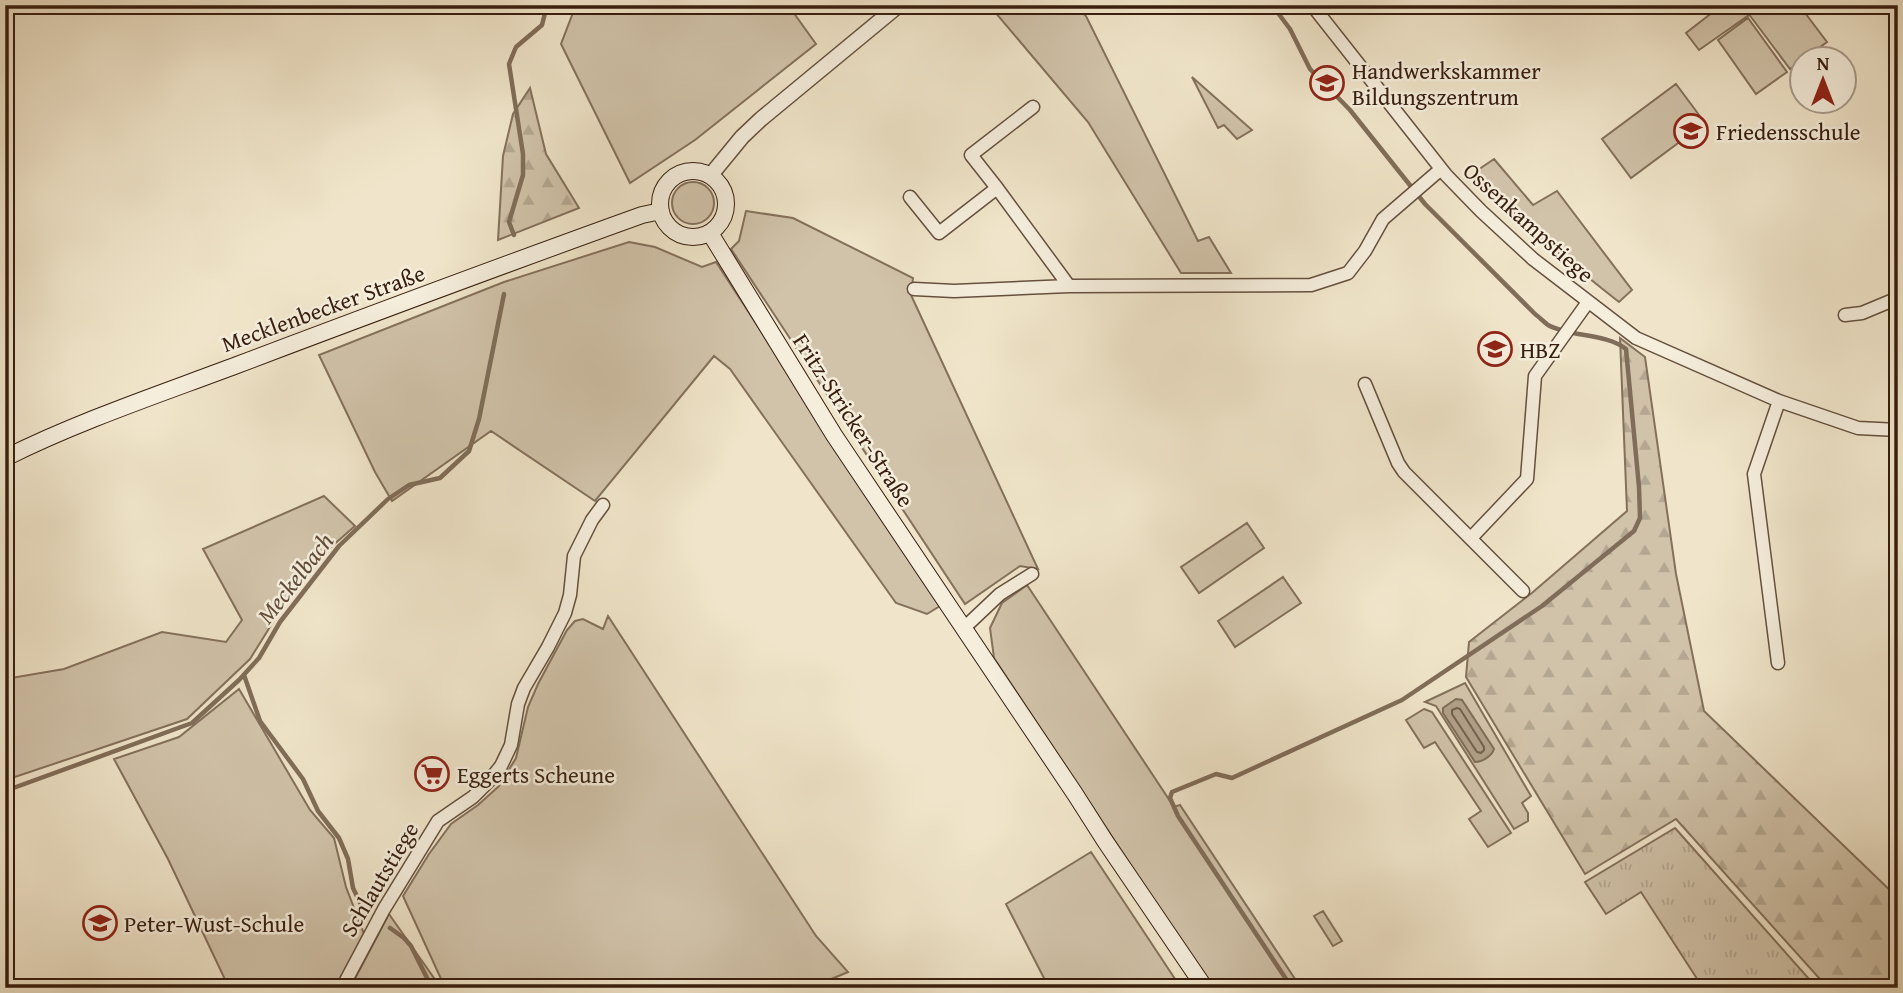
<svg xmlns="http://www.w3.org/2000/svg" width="1903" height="993" font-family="'Gentium Book Plus',serif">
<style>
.green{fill:#d1c3aa;stroke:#84705c;stroke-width:2}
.forest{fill:url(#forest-firs);stroke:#84705c;stroke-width:2}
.park{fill:url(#park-tufts);stroke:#84705c;stroke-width:2}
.water{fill:#b1a18a;stroke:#806d59;stroke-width:2}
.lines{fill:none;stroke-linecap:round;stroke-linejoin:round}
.shore{stroke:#74604c;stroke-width:2}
.stream{stroke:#806d59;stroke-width:4.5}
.minor-casing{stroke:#65503e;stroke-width:15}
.tertiary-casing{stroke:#65503e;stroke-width:17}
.secondary-casing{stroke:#371e0f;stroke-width:18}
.minor{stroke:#f5eedd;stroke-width:12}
.tertiary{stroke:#f5eedd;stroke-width:14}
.secondary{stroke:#f5eedd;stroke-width:16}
.labels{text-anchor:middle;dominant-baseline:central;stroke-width:5;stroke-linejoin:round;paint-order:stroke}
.poi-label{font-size:23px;fill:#371e0f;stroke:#f5eedd;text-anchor:start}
.street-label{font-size:23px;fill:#371e0f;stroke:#f5eedd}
.water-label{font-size:24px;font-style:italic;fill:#624c3a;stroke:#f5eedd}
</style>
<defs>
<pattern id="forest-firs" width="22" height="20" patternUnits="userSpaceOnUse" patternTransform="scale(1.75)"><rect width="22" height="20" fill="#d1c3aa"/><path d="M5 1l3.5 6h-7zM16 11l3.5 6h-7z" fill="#b4a791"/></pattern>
<pattern id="park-tufts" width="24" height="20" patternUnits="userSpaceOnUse" patternTransform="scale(1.75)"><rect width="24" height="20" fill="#d1c3aa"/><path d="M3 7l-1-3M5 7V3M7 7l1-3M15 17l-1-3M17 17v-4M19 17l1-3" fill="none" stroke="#b4a791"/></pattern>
</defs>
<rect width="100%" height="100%" fill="#f0e5ca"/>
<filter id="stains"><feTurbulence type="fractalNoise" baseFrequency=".00286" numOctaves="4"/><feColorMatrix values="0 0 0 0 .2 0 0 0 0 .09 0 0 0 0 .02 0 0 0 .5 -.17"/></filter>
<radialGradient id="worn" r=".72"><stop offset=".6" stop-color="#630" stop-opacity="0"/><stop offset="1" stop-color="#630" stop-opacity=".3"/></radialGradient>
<path class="green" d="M576,5H788L816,44L695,140L630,183L561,44Z
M989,5H1074L1086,16L1198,241L1209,237L1231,273H1181L1088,122Z
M1722,5H1799L1827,42L1790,69L1745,9L1749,15L1699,50L1686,33Z
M1748,18L1787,72L1756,94L1718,40Z
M1192,77L1252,130L1237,139L1224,125L1218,128Z
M1676,84L1705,123L1631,178L1602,139Z
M1494,159L1533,205L1557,191L1632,290L1619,302C1569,262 1516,222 1475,172Z
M672 203a21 21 0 1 1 42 0a21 21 0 1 1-42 0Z
M746,211L793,218L913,278L911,295L1038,569L1020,566L965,604L731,249L739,241Z
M629,242L655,247L702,267L716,262L940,606L927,614L896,603L730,369L714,356L595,501L491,431L392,501L375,472L319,355L504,282Z
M324,496L355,526L306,569L250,659L187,719L12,778L5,748V679L64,669L162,632L226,642L242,620L203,549Z
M1247,523L1264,548L1199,593L1181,567Z
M1283,577L1301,603L1235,647L1218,621Z
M1027,585L1174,807L1180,805L1301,988H1212L994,658L990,628L1002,603Z
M608,616L816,936L848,972L810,988H794L741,982L694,988H447L442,981L403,896L429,854L451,824L478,805L499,786L516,758L528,707L538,684L567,630L575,621L583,619L603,629Z
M1465,683L1531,796L1522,803L1528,813V821L1514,829L1436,706L1425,702Z
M239,689L310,810L334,838L346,887L364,934L336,988H229L168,859L114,759L179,737Z
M1424,709L1432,712L1511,833L1488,847L1469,819L1481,811L1435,742L1424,748L1406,720Z
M1091,852L1181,988H1049L1006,904Z
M1323,911L1342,941L1333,946L1314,916Z
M389,914L441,988H350Z"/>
<path class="forest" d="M530,88L546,154L579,208L498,240L503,156L513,114Z
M1620,338L1645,357L1676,574L1704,711L1898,898V988H1828L1676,819L1585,874L1466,677L1469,642L1533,592L1627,511Z"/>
<path class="park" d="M1675,828L1817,988H1703L1641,892L1606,914L1585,882Z"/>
<path class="water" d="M1456,699L1462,700L1494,749C1492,756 1482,762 1475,762L1443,713V708Z"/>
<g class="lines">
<path class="shore" d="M1457,708L1460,709L1484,747V750L1481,753L1477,752L1452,714V710Z"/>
<path class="stream" d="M1272,5L1290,29L1310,69L1350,110L1425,204L1535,314C1539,317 1544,322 1548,325C1569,337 1606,333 1626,349L1639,487L1640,518L1634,531L1542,606L1402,700L1232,778L1216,774L1172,792L1170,798L1178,816L1292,988
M514,235L509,222L523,175V154L509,64L516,47L542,25L545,13L542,5
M244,675L260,721L303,779L318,811L339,838L348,859L353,888L364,911
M5,791L192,723L239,680L259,658L280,622L339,546L388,499L409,485L440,478L469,451L479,419L504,294
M390,928L404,938L411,946L432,988"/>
<g class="minor-casing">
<path id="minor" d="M1312,5L1446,175L1481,211L1533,259L1636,338L1779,401L1858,428L1898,430
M1033,107L971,155L997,188L1069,286
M910,197L939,233L997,188
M914,289L954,291L1069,286L1311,285L1348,273L1365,251L1383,219L1441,169
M1845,315L1862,313L1898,298
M1365,384L1398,463L1404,472L1523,591
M1471,538L1527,479L1535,376L1588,302
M964,628L1000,594L1032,574
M1778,663L1754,474L1779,401
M342,988L384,909L438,821L473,797L488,782L501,766L511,745L518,704L524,688L548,647L565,613L570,595L574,556L592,520L603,505"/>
</g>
<g class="tertiary-casing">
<path id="tertiary" d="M710,176L742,137L761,119L899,5"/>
</g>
<g class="secondary-casing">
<path id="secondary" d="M660 204a33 33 0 1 1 66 0a33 33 0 1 1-66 0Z
M710,233L834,435L1075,794L1105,841L1205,988
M5,458C79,421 160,394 237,365C372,314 506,264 642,215L661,211"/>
</g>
<use href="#minor" class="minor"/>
<use href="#tertiary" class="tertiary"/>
<use href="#secondary" class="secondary"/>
</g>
<defs>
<g id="university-ring" transform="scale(1.75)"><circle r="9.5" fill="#f5eedd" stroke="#8f2418" stroke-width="1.5"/><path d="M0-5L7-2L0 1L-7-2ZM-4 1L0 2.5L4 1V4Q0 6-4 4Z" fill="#8f2418"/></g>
<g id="school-ring" transform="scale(1.75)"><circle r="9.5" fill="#f5eedd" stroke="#8f2418" stroke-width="1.5"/><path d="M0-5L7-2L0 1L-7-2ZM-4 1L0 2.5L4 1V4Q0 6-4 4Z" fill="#8f2418"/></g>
<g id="supermarket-ring" transform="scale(1.75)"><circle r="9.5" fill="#f5eedd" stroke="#8f2418" stroke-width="1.5"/><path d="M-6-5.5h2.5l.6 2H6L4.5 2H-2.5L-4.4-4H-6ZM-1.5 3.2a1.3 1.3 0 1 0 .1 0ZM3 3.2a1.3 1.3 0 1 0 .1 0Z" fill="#8f2418"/></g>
</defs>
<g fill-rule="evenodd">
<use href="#university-ring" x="1327" y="83"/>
<use href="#school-ring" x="1691" y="131"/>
<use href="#school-ring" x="1495" y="349"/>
<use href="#supermarket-ring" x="432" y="774"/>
<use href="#school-ring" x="100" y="923"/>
</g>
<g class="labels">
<g class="poi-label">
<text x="1352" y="70">Handwerkskammer<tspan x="1352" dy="26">Bildungszentrum</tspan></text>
<text x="1716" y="131">Friedensschule</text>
<text x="1520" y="349">HBZ</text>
<text x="457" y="774">Eggerts Scheune</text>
<text x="124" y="923">Peter-Wust-Schule</text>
</g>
<g class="street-label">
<text transform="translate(1529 222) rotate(42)">Ossenkampstiege</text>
<text transform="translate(323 308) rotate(-20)">Mecklenbecker Straße</text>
<text transform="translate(854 420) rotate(57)">Fritz-Stricker-Straße</text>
<text transform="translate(379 879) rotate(-59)">Schlautstiege</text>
</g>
<g class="water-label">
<text transform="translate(295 578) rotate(-52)">Meckelbach</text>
</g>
</g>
<rect width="1903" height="993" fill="none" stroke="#f0e5ca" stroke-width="28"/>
<rect x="7" y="7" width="1889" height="979" fill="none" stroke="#371e0f" stroke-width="3.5"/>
<rect x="14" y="14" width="1875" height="965" fill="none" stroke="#371e0f" stroke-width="2"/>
<g transform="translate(1823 80)"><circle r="33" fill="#f5eedd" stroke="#a99b8b" stroke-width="2"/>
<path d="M0-5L12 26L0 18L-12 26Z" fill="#8f2418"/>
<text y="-10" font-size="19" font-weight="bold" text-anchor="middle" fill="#371e0f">N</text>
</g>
<rect width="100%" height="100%" filter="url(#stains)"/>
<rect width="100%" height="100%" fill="url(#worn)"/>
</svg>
